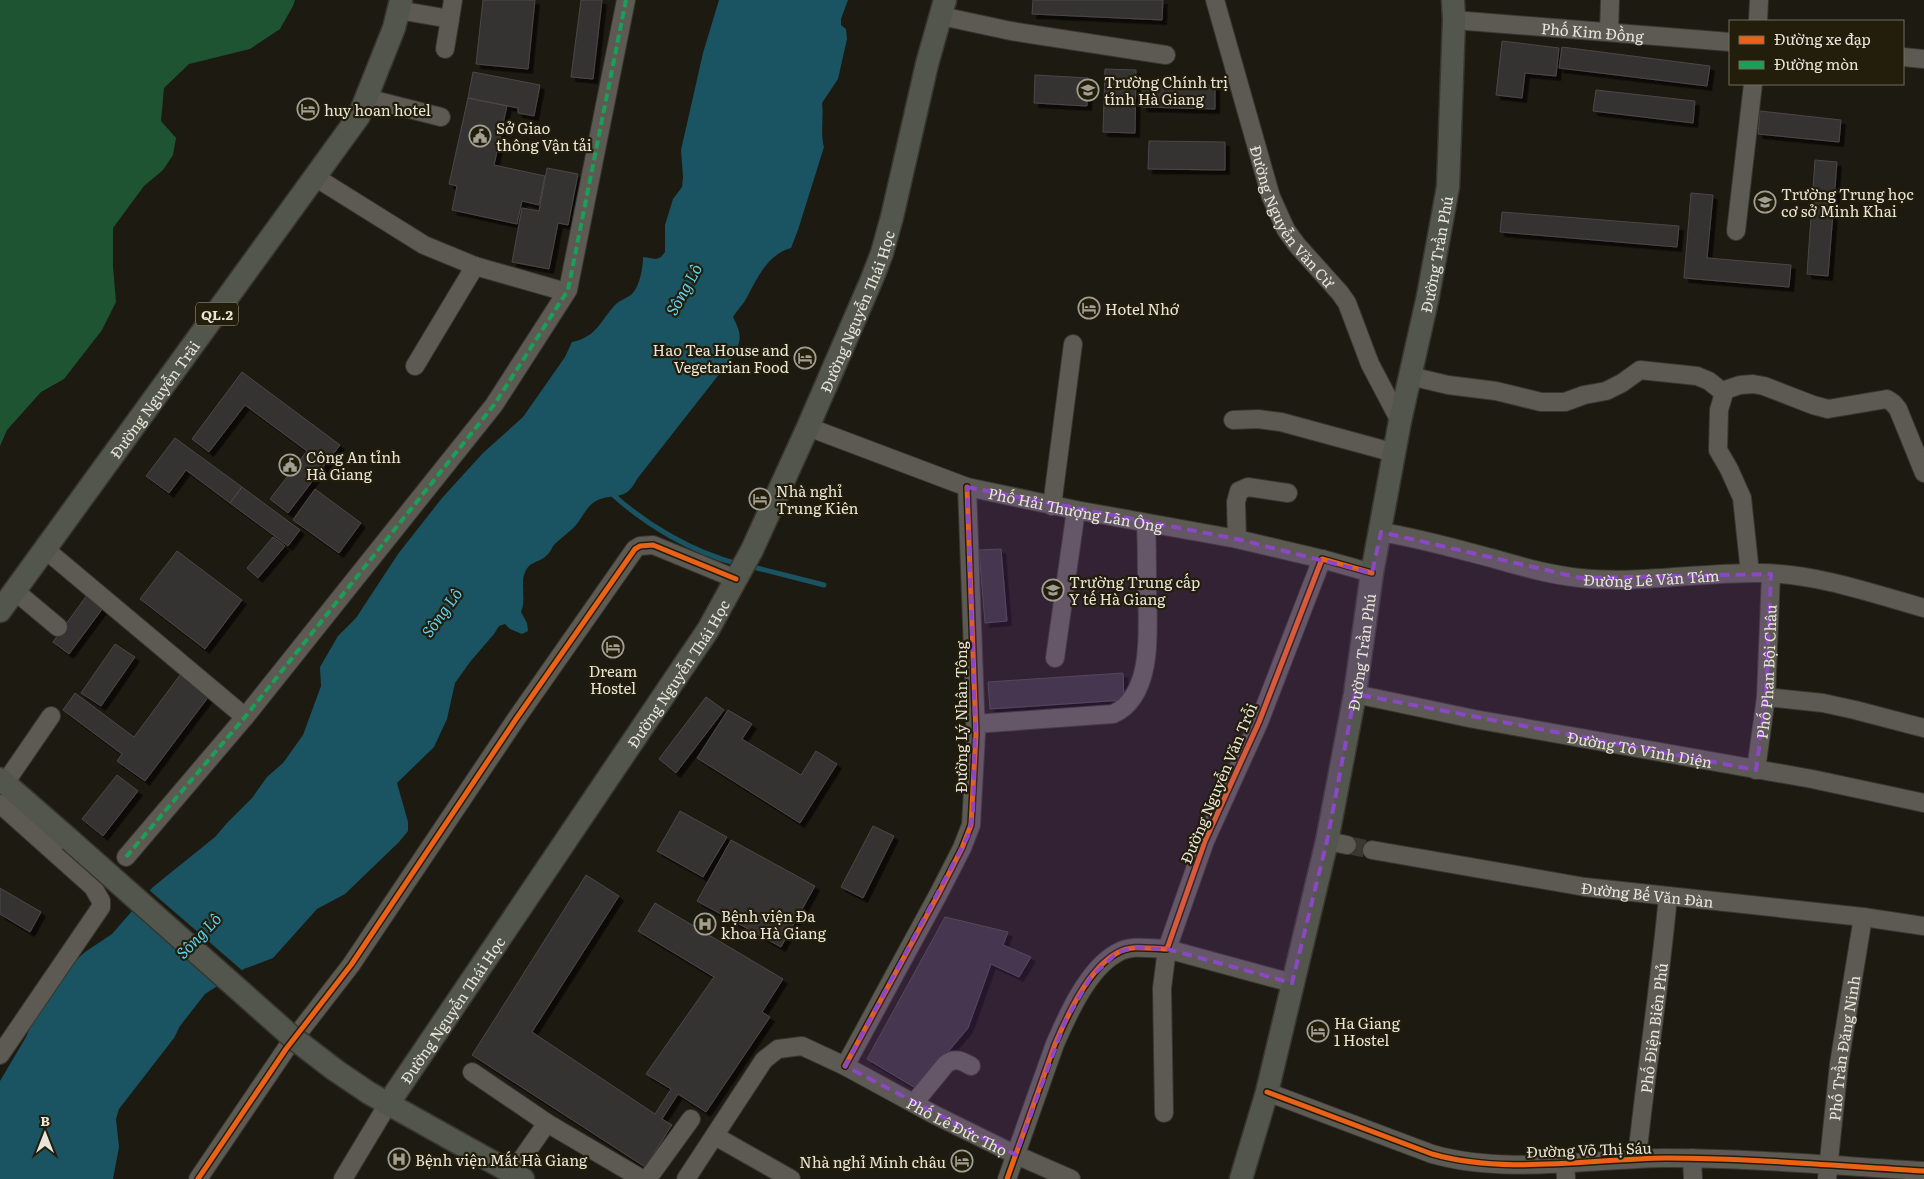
<svg xmlns="http://www.w3.org/2000/svg" width="1924" height="1179" font-family="Literata,serif">
<style>
.forest{fill:#1f5432}
.water{fill:#1a5362}
.pier{fill:#1d1a11}
.lines{fill:none;stroke-linecap:round;stroke-linejoin:round}
.stream{stroke:#1a5362;stroke-width:5}
.building{fill:#363232;stroke:#4b4747;filter:url(#shadow)}
.minor-tunnel{stroke:#3b382f;stroke-width:18;stroke-dasharray:18 9;stroke-linecap:butt}
.minor-casing{stroke:#38362f;stroke-width:20}
.major-casing{stroke:#38362f;stroke-width:25}
.minor{stroke:#5c5a52;stroke-width:18}
.major{stroke:#53564c;stroke-width:22}
.major-bridge-casing{stroke:#38362f;stroke-width:25;stroke-linecap:butt}
.major-bridge{stroke:#53564c;stroke-width:22}
.quiet{stroke:#1a9f57;stroke-width:4;stroke-dasharray:8 4;stroke-linecap:butt}
.cycleway-casing{stroke:#231d0b;stroke-width:8}
.cycleway{stroke:#ea6118;stroke-width:5}
.marked{fill:#8b48c3;fill-opacity:0.2;stroke:#8b48c3;stroke-width:4;stroke-dasharray:10 6;stroke-linejoin:round}
.labels{text-anchor:middle;dominant-baseline:central;stroke-width:4.5;stroke-linejoin:round;paint-order:stroke}
.shield{fill:#231d0b;stroke:#ada99b;stroke-width:1}
.shield-label{font-size:14px;font-weight:bold;fill:#e8e5d9}
.street-label{font-size:15px;fill:#e8e5d9;stroke:#231d0b}
.poi-label{font-size:15px;fill:#e8e5d9;stroke:#231d0b;text-anchor:start}
.water-label{font-size:16px;font-style:italic;fill:#5dd2f3;stroke:#231d0b}
</style>
<defs>
<filter id="shadow"><feDropShadow dx="4.5" dy="4.5" stdDeviation="0" flood-color="#0009"/></filter>
</defs>
<rect width="100%" height="100%" fill="#1d1a11"/>
<path class="forest" d="M0,0H295L293,6L280,29L250,49L189,64L164,88L161,121L176,138L173,155L163,170L144,186L113,228V266L116,302L102,330L64,379L41,392L7,430L0,446Z"/>
<path class="water" d="M719,0H848L841,19V25L846,29L847,39L838,79L822,103C824,118 820,133 824,147L798,230L791,248C767,255 758,277 747,297C744,304 737,310 733,317C741,333 742,338 735,354L637,479C624,505 612,490 593,503C586,508 582,518 576,525C570,532 563,536 556,543C552,546 551,552 547,555C541,562 531,561 526,570C519,583 527,598 521,612L527,623L528,631L522,634L510,629L505,624L499,626L494,634L470,662L455,683L447,719L434,747L397,783L408,822V831L399,842L345,894L317,909L273,958L244,969L205,994L180,1026L174,1038L119,1109L116,1119L119,1147L113,1179H0V1081L26,1037L48,986L85,952L112,934L153,887L215,837L227,823L252,798L267,777L283,763L303,735L321,686L320,667L338,636L356,618L398,554L442,498L483,453L523,417L565,357L572,342C597,337 600,321 615,305C620,300 627,298 632,294C640,286 643,267 643,257L656,259L661,257L665,252V225L673,199L682,187L683,177L681,150L703,53Z"/>
<path class="pier" d="M148,889L244,972L221,987L131,909Z"/>
<g class="lines">
<path class="stream" d="M611,493C646,525 692,552 738,564
M749,566L824,585"/>
</g>
<path class="building" d="M483,0H535L528,69L476,64Z
M581,0H602L593,79L571,77Z
M1033,0H1163L1162,20L1032,14Z
M1502,41L1559,48L1556,76L1525,73L1522,98L1496,95Z
M1562,47L1710,66L1707,86L1559,68Z
M1105,69L1136,70L1135,133L1103,132Z
M473,72L540,85L534,116L518,113V108L468,98Z
M1035,75L1088,78L1087,106L1034,103Z
M1143,85L1215,86V109L1142,107Z
M1596,90L1695,101L1693,123L1593,111Z
M468,98L507,106L494,165L545,176L539,205L522,201L517,224L452,210L457,186L449,184Z
M1760,111L1841,120L1839,142L1758,134Z
M1149,141L1225,142V170L1148,169Z
M1815,160L1837,162L1828,276L1807,274Z
M547,168L578,174L568,225L558,223L549,269L512,262L522,208L539,211Z
M1691,193L1713,195L1707,258L1791,265L1789,287L1684,278Z
M1502,212L1679,226L1677,247L1500,232Z
M242,372L340,445L288,513L270,499L307,451L245,405L209,452L192,439Z
M175,438L242,487L230,503L186,470L169,493L146,476Z
M242,487L300,530L288,546L230,503Z
M315,489L361,523L339,553L293,520Z
M273,537L285,546L258,578L247,568Z
M1001,549L1007,621L985,623L979,550Z
M177,551L242,600L205,649L140,599Z
M90,591L106,604L69,654L53,642Z
M115,644L135,657L101,706L81,693Z
M1123,673L1124,700L990,709L988,682Z
M180,675L209,696L145,781L117,761L122,754L63,710L75,693L134,737Z
M706,697L724,710L676,773L659,759Z
M728,710L752,724L742,739L801,775L816,751L837,764L800,823L697,758Z
M117,775L138,791L103,836L82,819Z
M680,811L727,837L703,877L657,851Z
M873,826L894,836L863,898L841,887Z
M731,840L815,886L781,947L697,901Z
M586,875L619,896L532,1032L655,1114L671,1089L646,1074L714,977L638,931L655,903L783,979L762,1012L770,1017L706,1112L678,1094L662,1119L672,1125L645,1167L472,1055Z
M0,888L41,912L30,932L0,914Z
M945,917L1008,932L1003,945L1031,957L1019,977L991,964L968,1028L917,1089L867,1059Z"/>
<g class="lines">
<path class="minor-tunnel" d="M1347,845L1372,850"/>
<g class="minor-casing">
<g id="minor">
<path id="s1" d="M1215,0L1271,197L1286,230L1297,245L1340,293L1347,303L1370,364L1400,421"/>
<path d="M398,10L450,19L453,0"/>
<path d="M941,16L1011,31L1166,55"/>
<path id="s2" d="M1454,20L1730,42"/>
<path d="M1758,21L1759,0"/>
<path d="M1609,32L1610,0"/>
<path d="M445,49L450,19"/>
<path d="M1903,57L1924,59"/>
<path d="M366,98L441,117"/>
<path d="M315,177L424,245L475,266L415,366"/>
<path d="M1736,231L1753,84"/>
<path d="M475,266L566,292"/>
<path d="M1410,376L1448,385L1496,391L1541,402H1565L1584,395L1606,391L1622,383L1640,370L1697,376L1709,381L1724,393"/>
<path d="M1233,420L1258,419L1281,422L1395,453"/>
<path id="s3" d="M808,427L967,487L1076,510L1237,539L1322,559"/>
<path d="M1052,506L1073,344"/>
<path id="s4" d="M1381,532C1419,538 1457,549 1495,559C1523,567 1551,575 1580,578C1640,584 1701,572 1762,573C1817,574 1871,593 1924,608"/>
<path d="M1237,539L1236,502L1239,491L1248,487L1288,493"/>
<path d="M46,550L245,717"/>
<path d="M1750,573L1742,498L1729,469L1718,450L1719,410L1724,393L1728,389L1740,385L1753,384L1764,386L1813,405L1828,409L1887,399L1893,403L1898,409L1924,473"/>
<path d="M15,591L58,627"/>
<path d="M1055,658L1076,510"/>
<path id="s5" d="M1355,694L1474,719L1812,779L1924,803"/>
<path d="M1766,697L1823,703L1855,710L1924,728"/>
<path d="M975,724L1113,714C1154,696 1148,628 1147,592C1147,569 1147,546 1146,523"/>
<path id="s6" d="M1756,770L1766,697L1771,574"/>
<path d="M5,783L51,716"/>
<path d="M0,804L93,887L101,901V907L0,1055"/>
<path d="M1327,841L1347,845"/>
<path id="s7" d="M1372,850L1585,887L1863,917L1924,926"/>
<path d="M126,857L245,717L494,405L568,290L626,0"/>
<path d="M845,1066L939,893L962,848L971,825L976,734L967,487"/>
<path d="M472,1072L547,1123"/>
<path d="M1267,1092L1432,1154C1506,1175 1589,1159 1666,1158C1752,1158 1838,1166 1924,1171"/>
<path d="M914,1103L946,1064C955,1057 962,1061 971,1066"/>
<path d="M1164,1113L1162,988L1167,949L1292,983"/>
<path d="M715,1136L791,1179"/>
<path id="s8" d="M1637,1158C1646,1071 1660,984 1668,896"/>
<path d="M1692,1158L1693,1179"/>
<path d="M1565,1162L1566,1179"/>
<path d="M512,1173L547,1123L642,1179"/>
<path d="M198,1179L286,1049L351,965L516,719L635,549L640,546L653,545L736,579"/>
<path d="M343,1179L388,1104"/>
<path d="M645,1179L648,1178L654,1170L691,1119"/>
<path id="s9" d="M686,1179L764,1060L778,1049L802,1046L845,1066L933,1114L1016,1155L1071,1179"/>
<path d="M1007,1179L1055,1044C1068,1014 1088,969 1117,953C1132,944 1151,949 1167,949L1205,841L1259,722L1322,559L1372,573"/>
<path id="s10" d="M1827,1179L1839,1064L1863,917"/>
</g>
</g>
<g class="major-casing">
<g id="major">
<path id="s11" d="M0,611L359,116L394,28L401,0"/>
<path d="M0,779L70,840"/>
<path d="M335,1070L369,1093L523,1179"/>
<path id="s12" d="M388,1104L708,630L752,550L808,427L872,279L882,253L892,217L927,64L945,0"/>
<path id="s13" d="M1241,1179L1267,1092L1327,841L1355,694L1372,573L1400,421L1428,296L1448,187L1454,20L1453,0"/>
</g>
</g>
<use href="#minor" class="minor"/>
<use href="#major" class="major"/>
<g class="major-bridge-casing">
<path id="major-bridge" d="M70,840L292,1037L335,1070"/>
</g>
<use href="#major-bridge" class="major-bridge"/>
<path class="quiet" d="M126,857L245,717L494,405L568,290L626,0"/>
<g class="cycleway-casing">
<path id="cycleway" d="M845,1066L939,893L962,848L971,825L976,734L967,487
M1267,1092L1432,1154C1506,1175 1589,1159 1666,1158C1752,1158 1838,1166 1924,1171
M198,1179L286,1049L351,965L516,719L635,549L640,546L653,545L736,579
M1007,1179L1055,1044C1068,1014 1088,969 1117,953C1132,944 1151,949 1167,949L1205,841L1259,722L1322,559L1372,573"/>
</g>
<use href="#cycleway" class="cycleway"/>
</g>
<path class="marked" d="M967,487L1237,539L1372,573L1381,532L1581,578L1771,574L1766,697L1756,770L1355,694L1327,841L1292,983L1167,949L1135,948L1118,952L1091,977L1065,1022L1016,1155L845,1066L968,836L973,812L975,724Z"/>
<defs>
<g id="university-ring" transform="scale(1.125)"><circle r="9.5" fill="#231d0b" stroke="#a19e93" stroke-width="1.5"/><path d="M0-5L7-2L0 1L-7-2ZM-4 1L0 2.5L4 1V4Q0 6-4 4Z" fill="#a19e93"/></g>
<g id="hotel-ring" transform="scale(1.125)"><circle r="9.5" fill="#231d0b" stroke="#a19e93" stroke-width="1.5"/><path d="M-6-4.5h1.5V1H6V5H4.5V3h-9V5H-6ZM-4 0a1.8 1.8 0 1 1 3.6 0ZM.5 0V-2.5h3Q6-2.5 6 0Z" fill="#a19e93"/></g>
<g id="civic-ring" transform="scale(1.125)"><circle r="9.5" fill="#231d0b" stroke="#a19e93" stroke-width="1.5"/><path d="M-.6-6.5H3V-4.5H.6V-3L4-1V1h2V6H-6V1h2V-1L-.6-3ZM-1.2 2.5V6h2.4V2.5Z" fill="#a19e93"/></g>
<g id="school-ring" transform="scale(1.125)"><circle r="9.5" fill="#231d0b" stroke="#a19e93" stroke-width="1.5"/><path d="M0-5L7-2L0 1L-7-2ZM-4 1L0 2.5L4 1V4Q0 6-4 4Z" fill="#a19e93"/></g>
<g id="hospital-ring" transform="scale(1.125)"><circle r="9.5" fill="#231d0b" stroke="#a19e93" stroke-width="1.5"/><path d="M-5-5h3v3.5h4V-5h3V5h-3V1.5h-4V5h-3Z" fill="#a19e93"/></g>
</defs>
<g fill-rule="evenodd">
<use href="#university-ring" x="1088" y="90"/>
<use href="#hotel-ring" x="308" y="109"/>
<use href="#civic-ring" x="480" y="136"/>
<use href="#school-ring" x="1765" y="202"/>
<use href="#hotel-ring" x="1089" y="308"/>
<use href="#hotel-ring" x="805" y="358"/>
<use href="#civic-ring" x="290" y="465"/>
<use href="#hotel-ring" x="760" y="499"/>
<use href="#university-ring" x="1053" y="590"/>
<use href="#hotel-ring" x="613" y="647"/>
<use href="#hospital-ring" x="705" y="924"/>
<use href="#hotel-ring" x="1318" y="1031"/>
<use href="#hospital-ring" x="399" y="1159"/>
<use href="#hotel-ring" x="962" y="1161"/>
</g>
<g class="labels">
<rect class="shield" x="196" y="302.5" width="42" height="23" rx="4"/>
<g class="shield-label">
<text x="217" y="314">QL.2</text>
</g>
<g class="street-label">
<text stroke="none"><textPath href="#s2" startOffset="139">Phố Kim Đồng</textPath></text>
<text stroke="none"><textPath href="#s1" startOffset="232">Đường Nguyễn Văn Cừ</textPath></text>
<text stroke="none"><textPath href="#s13" startOffset="946">Đường Trần Phú</textPath></text>
<text stroke="none"><textPath href="#s12" startOffset="924">Đường Nguyễn Thái Học</textPath></text>
<text stroke="none"><textPath href="#s11" startOffset="262">Đường Nguyễn Trãi</textPath></text>
<text stroke="none"><textPath href="#s3" startOffset="281">Phố Hải Thượng Lãn Ông</textPath></text>
<text stroke="none"><textPath href="#s4" startOffset="276">Đường Lê Văn Tám</textPath></text>
<text stroke="none"><textPath href="#s13" startOffset="541">Đường Trần Phú</textPath></text>
<text stroke="none"><textPath href="#s6" startOffset="99">Phố Phan Bội Châu</textPath></text>
<text stroke="none"><textPath href="#s12" startOffset="519">Đường Nguyễn Thái Học</textPath></text>
<text transform="translate(960 717) rotate(-90)">Đường Lý Nhân Tông</text>
<text stroke="none"><textPath href="#s5" startOffset="290">Đường Tô Vĩnh Diện</textPath></text>
<text transform="translate(1218 783) rotate(-67)">Đường Nguyễn Văn Trỗi</text>
<text stroke="none"><textPath href="#s7" startOffset="279">Đường Bế Văn Đàn</textPath></text>
<text stroke="none"><textPath href="#s12" startOffset="114">Đường Nguyễn Thái Học</textPath></text>
<text stroke="none"><textPath href="#s8" startOffset="131">Phố Điện Biên Phủ</textPath></text>
<text stroke="none"><textPath href="#s10" startOffset="132">Phố Trần Đăng Ninh</textPath></text>
<text stroke="none"><textPath href="#s9" startOffset="359">Phố Lê Đức Thọ</textPath></text>
<text transform="translate(1589 1149) rotate(-2)">Đường Võ Thị Sáu</text>
</g>
<g class="poi-label">
<text x="1104" y="81">Trường Chính trị<tspan x="1104" dy="17">tỉnh Hà Giang</tspan></text>
<text x="324" y="109">huy hoan hotel</text>
<text x="496" y="127">Sở Giao<tspan x="496" dy="17">thông Vận tải</tspan></text>
<text x="1781" y="193">Trường Trung học<tspan x="1781" dy="17">cơ sở Minh Khai</tspan></text>
<text x="1105" y="308">Hotel Nhớ</text>
<text x="789" y="349" text-anchor="end">Hao Tea House and<tspan x="789" dy="17">Vegetarian Food</tspan></text>
<text x="306" y="456">Công An tỉnh<tspan x="306" dy="17">Hà Giang</tspan></text>
<text x="776" y="490">Nhà nghỉ<tspan x="776" dy="17">Trung Kiên</tspan></text>
<text x="1069" y="581">Trường Trung cấp<tspan x="1069" dy="17">Y tế Hà Giang</tspan></text>
<text x="613" y="670" text-anchor="middle">Dream<tspan x="613" dy="17">Hostel</tspan></text>
<text x="721" y="915">Bệnh viện Đa<tspan x="721" dy="17">khoa Hà Giang</tspan></text>
<text x="1334" y="1022">Ha Giang<tspan x="1334" dy="17">1 Hostel</tspan></text>
<text x="415" y="1159">Bệnh viện Mắt Hà Giang</text>
<text x="946" y="1161" text-anchor="end">Nhà nghỉ Minh châu</text>
</g>
<g class="water-label">
<text transform="translate(683 289) rotate(-61)">Sông Lô</text>
<text transform="translate(441 612) rotate(-54)">Sông Lô</text>
<text transform="translate(198 935) rotate(-46)">Sông Lô</text>
</g>
</g>
<rect x="1729" y="20" width="175" height="65" fill="#231d0b" stroke="#726d5d"/>
<rect x="1739" y="36" width="25" height="8" fill="#ea6118" stroke="#726d5d"/>
<text x="1774" y="45" font-size="15" fill="#e8e5d9">Đường xe đạp</text>
<rect x="1739" y="61" width="25" height="8" fill="#1a9f57" stroke="#726d5d"/>
<text x="1774" y="70" font-size="15" fill="#e8e5d9">Đường mòn</text>
<g transform="translate(45 1134)" stroke="#231d0b" stroke-width="4" paint-order="stroke">
<path d="M0-4L9 19L0 12L-9 19Z" fill="#e8e5d9"/>
<text y="-8" font-size="14" font-weight="bold" text-anchor="middle" fill="#e8e5d9">B</text>
</g>
</svg>
